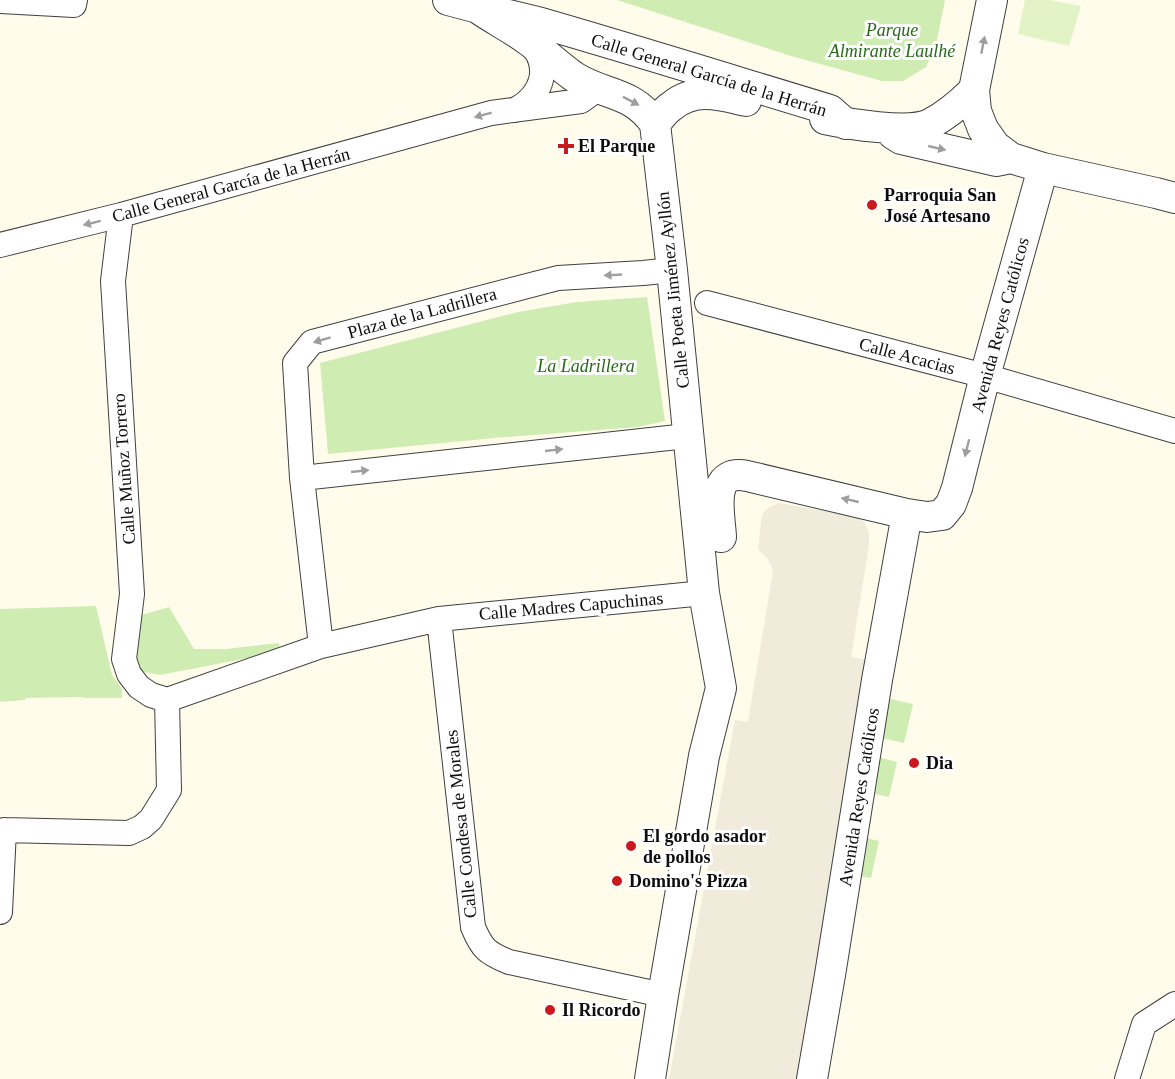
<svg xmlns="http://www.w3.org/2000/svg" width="1175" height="1079" font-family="'Times New Roman',serif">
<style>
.green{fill:#cfedb2}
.pitch{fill:#e2f3c5}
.plaza{fill:#f0ebdb}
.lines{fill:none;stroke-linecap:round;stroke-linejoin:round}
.minor-casing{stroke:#404040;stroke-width:26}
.tertiary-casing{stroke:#404040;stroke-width:32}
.minor{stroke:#fff;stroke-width:24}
.tertiary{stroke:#fff;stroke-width:30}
.oneway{fill:#9e9e9e}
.poi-dot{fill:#c9191c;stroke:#fff;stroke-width:2}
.labels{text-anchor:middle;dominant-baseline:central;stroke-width:6;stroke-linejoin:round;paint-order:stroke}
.park-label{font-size:18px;font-style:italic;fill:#266a17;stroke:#fff}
.street-label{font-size:18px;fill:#0d0d0d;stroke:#fff}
.poi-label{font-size:18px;font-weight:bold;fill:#0d0d0d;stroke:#fff;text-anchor:start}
</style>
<rect width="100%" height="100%" fill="#fffcec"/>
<path class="green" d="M617,0H945L936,45L926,67L903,81H882L791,56Z
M647,297L665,421L638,427L494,438L328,454L320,363L518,312L577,302Z
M96,606L112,675L122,689V698H83L82,697L26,698L25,700L0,702V609Z
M169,607L194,649H226L279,643L280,652L160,675L138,671L130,654L138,616Z
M886,698L913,704L904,743L881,738Z
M875,756L897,762L889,797L870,793Z
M861,837L879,841L871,878L858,876Z"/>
<path class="pitch" d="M1025,0H1050L1081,6L1069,46L1018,34Z"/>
<path class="plaza" d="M779,503L857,517L865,523L869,533V545L851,657L869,660L797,1079H669L735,720L748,722L773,571L768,559L758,549L762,515L769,507Z"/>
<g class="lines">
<g class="minor-casing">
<path id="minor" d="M0,1L74,5L75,0
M515,110C543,95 552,66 529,42
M121,215L113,281L132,594L124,659L129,674L139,687L151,695L167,700
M0,245L121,215L491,113L581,101L599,88
M707,303L985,376L1175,431
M302,478L687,436
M439,619L473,927C482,949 487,953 509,962L663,995
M321,646L302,478L295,363L312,342L558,278L643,273L672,270
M4,830L129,833L142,827L151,819L169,790L167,700L321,646L439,619L704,593
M0,912L4,830
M1127,1079L1144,1024L1175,1004"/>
</g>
<g class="tertiary-casing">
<path id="tertiary" d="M448,0C479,9 511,15 541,23C638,51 734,81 830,110L846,124
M992,0L974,90L976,111L983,129L995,146L1011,158L1043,168L1156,193L1175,198
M479,9C495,20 513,29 529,41C544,52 558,65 573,76C603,96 632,90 655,124L672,270L704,593L721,688L704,756L663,995L650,1079
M825,119C848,124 909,134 930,124C947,115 961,103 974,90
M655,124C660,118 665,110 672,106C695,87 720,95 746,101
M893,134L901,139L996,161L1011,158
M721,537C720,514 708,468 747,476L907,514L927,517L942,515L951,504L957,488L985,376L1043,168
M812,1079L830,975L877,680L907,514"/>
</g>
<use href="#minor" class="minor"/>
<use href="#tertiary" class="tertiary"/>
</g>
<defs><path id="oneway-solid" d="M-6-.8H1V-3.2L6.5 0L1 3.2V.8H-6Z" transform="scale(1.5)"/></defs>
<g class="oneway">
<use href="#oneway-solid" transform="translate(983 45) rotate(-79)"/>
<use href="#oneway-solid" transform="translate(631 101) rotate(27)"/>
<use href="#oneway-solid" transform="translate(483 115) rotate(165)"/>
<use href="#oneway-solid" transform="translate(937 148) rotate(13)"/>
<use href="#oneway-solid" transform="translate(92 223) rotate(166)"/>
<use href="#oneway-solid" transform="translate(613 275) rotate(177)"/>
<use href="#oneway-solid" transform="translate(322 340) rotate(163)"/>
<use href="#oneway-solid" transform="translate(967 448) rotate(104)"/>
<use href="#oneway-solid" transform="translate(554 450) rotate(-6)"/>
<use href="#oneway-solid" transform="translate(360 471) rotate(-6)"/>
<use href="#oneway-solid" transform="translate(850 500) rotate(-167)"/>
</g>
<g class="poi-dot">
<path d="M563 137h6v6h6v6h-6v6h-6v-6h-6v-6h6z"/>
<circle cx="872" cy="205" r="6"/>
<circle cx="914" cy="763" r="6"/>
<circle cx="631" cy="846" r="6"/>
<circle cx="617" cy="881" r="6"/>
<circle cx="550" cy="1010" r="6"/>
</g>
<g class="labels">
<g class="park-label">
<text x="892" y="30">Parque<tspan x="892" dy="21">Almirante Laulhé</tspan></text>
<text x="586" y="366">La Ladrillera</text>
</g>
<g class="street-label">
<text transform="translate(709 75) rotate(17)">Calle General García de la Herrán</text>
<text transform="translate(231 185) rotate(-15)">Calle General García de la Herrán</text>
<text transform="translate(673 290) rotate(-96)">Calle Poeta Jiménez Ayllón</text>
<text transform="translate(422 313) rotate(-15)">Plaza de la Ladrillera</text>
<text transform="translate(1000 325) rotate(-75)">Avenida Reyes Católicos</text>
<text transform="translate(907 356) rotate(15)">Calle Acacias</text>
<text transform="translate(124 469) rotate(-94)">Calle Muñoz Torrero</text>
<text transform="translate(571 606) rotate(-5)">Calle Madres Capuchinas</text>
<text transform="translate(859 797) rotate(-81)">Avenida Reyes Católicos</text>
<text transform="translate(461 824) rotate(-96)">Calle Condesa de Morales</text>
</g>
<g class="poi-label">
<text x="578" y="146">El Parque</text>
<text x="884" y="195">Parroquia San<tspan x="884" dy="21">José Artesano</tspan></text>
<text x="926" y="763">Dia</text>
<text x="643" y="836">El gordo asador<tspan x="643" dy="21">de pollos</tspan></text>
<text x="629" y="881">Domino's Pizza</text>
<text x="562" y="1010">Il Ricordo</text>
</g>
</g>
</svg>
